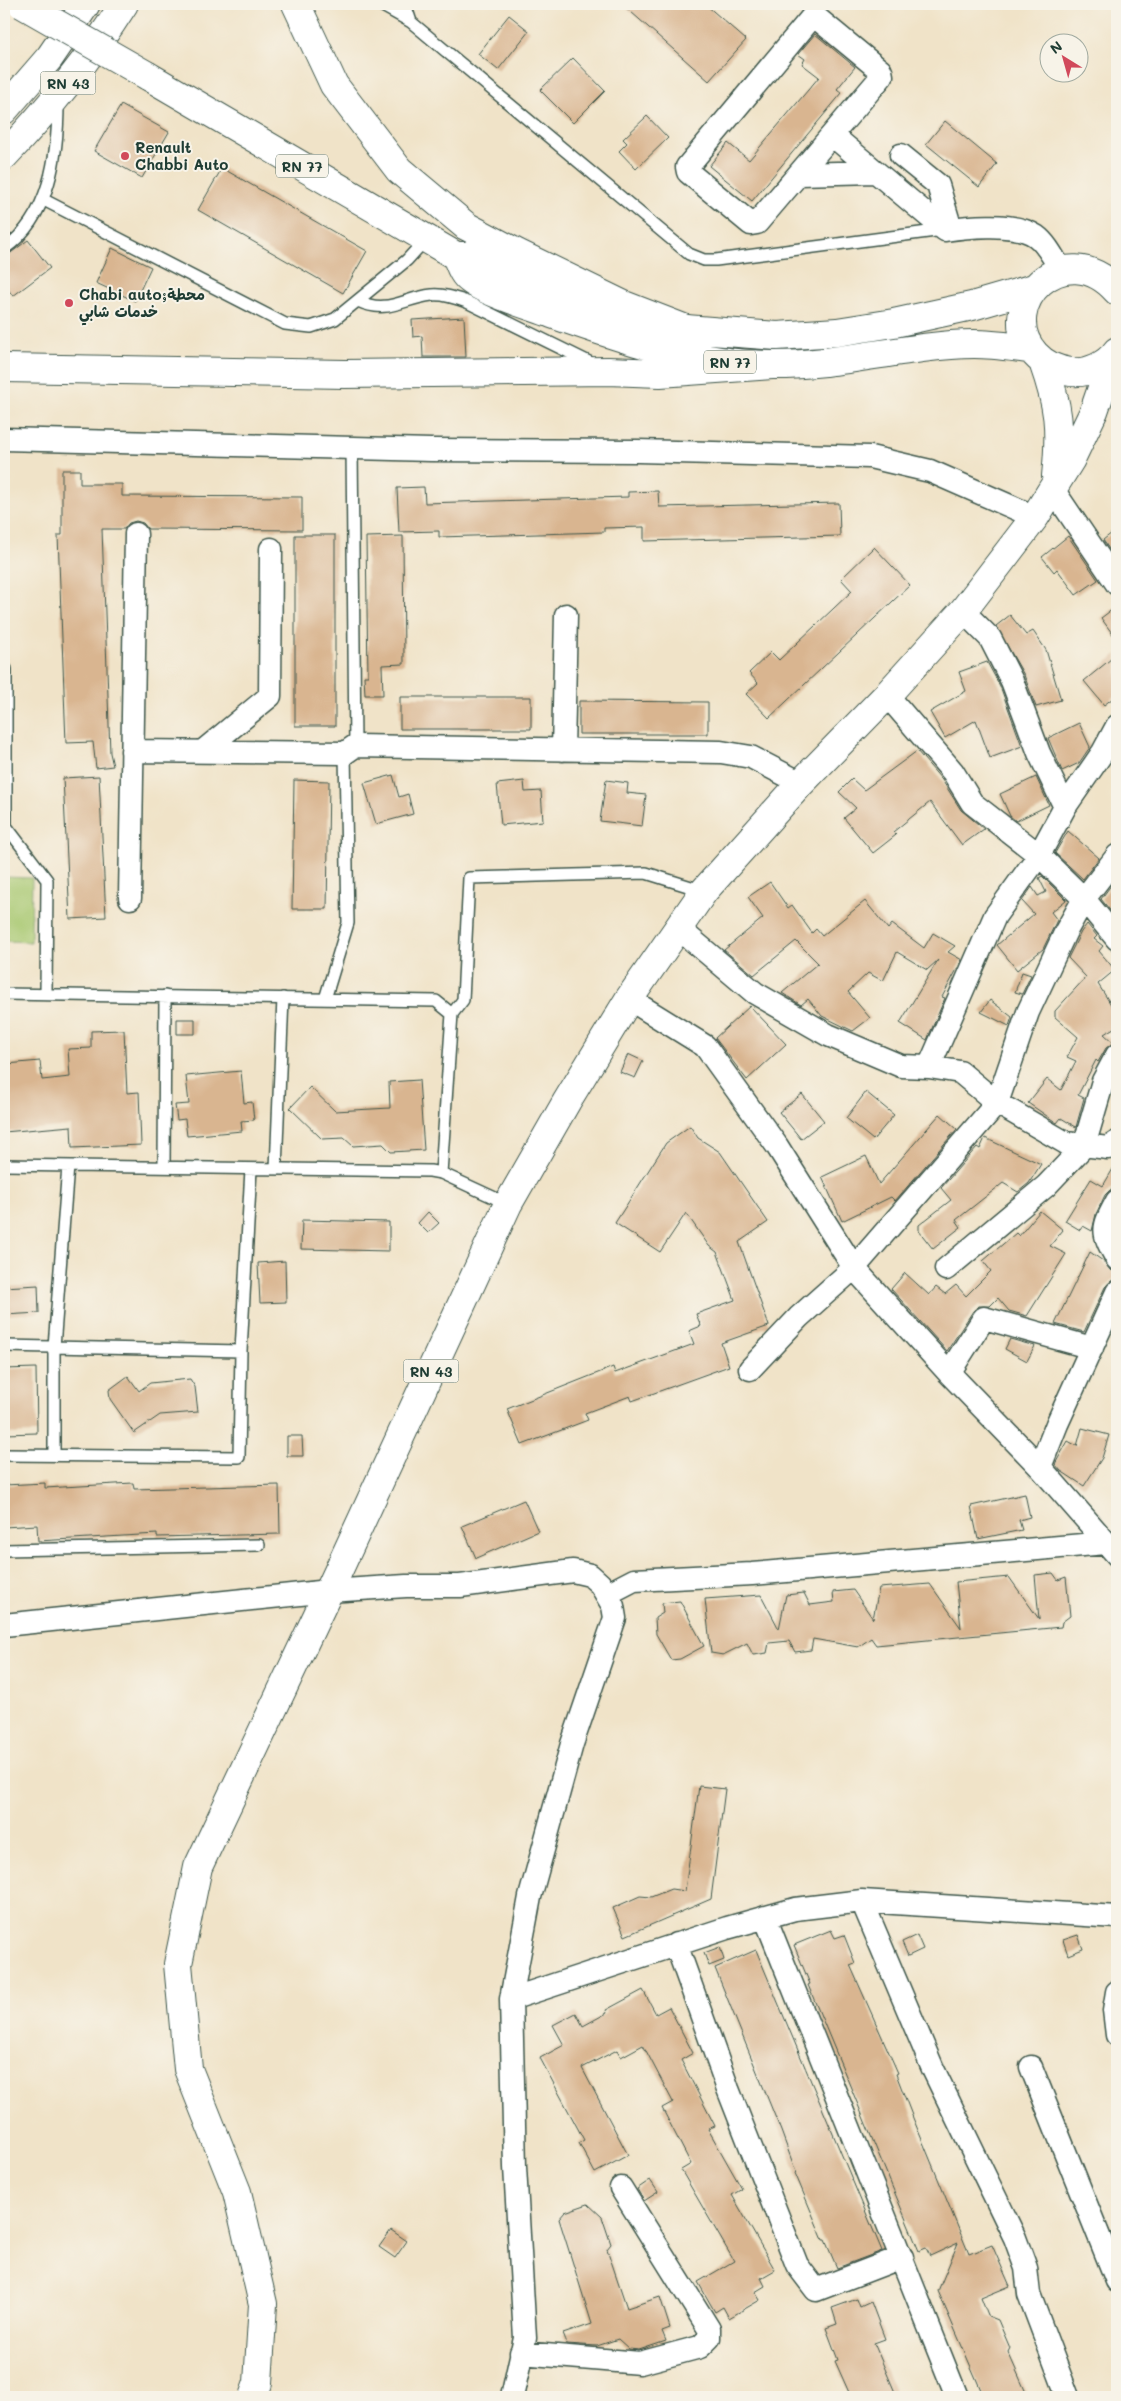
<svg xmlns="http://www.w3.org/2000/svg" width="1121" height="2401" font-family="Mali,'Playpen Sans Arabic',sans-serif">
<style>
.green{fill:#a7c870;stroke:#638252}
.building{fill:#d9b590}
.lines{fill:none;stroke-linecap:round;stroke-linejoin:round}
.service-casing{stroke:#3e564a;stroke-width:14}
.minor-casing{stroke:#3e564a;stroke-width:25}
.primary-casing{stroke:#3e564a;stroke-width:30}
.trunk-casing{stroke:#3e564a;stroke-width:30}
.service{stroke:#fff;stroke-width:11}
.minor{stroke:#fff;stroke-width:22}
.primary{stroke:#fff;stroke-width:28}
.trunk{stroke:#fff;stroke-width:28}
.primary-bridge-casing{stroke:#3e564a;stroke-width:30;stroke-linecap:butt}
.primary-bridge{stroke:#fff;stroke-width:28}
.poi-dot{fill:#d1495b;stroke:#f7f3e8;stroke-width:2}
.labels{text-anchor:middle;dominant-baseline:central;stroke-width:4;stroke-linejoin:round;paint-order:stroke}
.shield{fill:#f7f3e8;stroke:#60746a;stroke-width:1}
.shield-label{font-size:14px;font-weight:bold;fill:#1f3d34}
.poi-label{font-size:15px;font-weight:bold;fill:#1f3d34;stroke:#f7f3e8;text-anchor:start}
</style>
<rect width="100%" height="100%" fill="#f7f3e8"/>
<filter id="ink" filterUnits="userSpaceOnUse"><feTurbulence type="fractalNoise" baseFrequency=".02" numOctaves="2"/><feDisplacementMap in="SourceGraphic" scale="10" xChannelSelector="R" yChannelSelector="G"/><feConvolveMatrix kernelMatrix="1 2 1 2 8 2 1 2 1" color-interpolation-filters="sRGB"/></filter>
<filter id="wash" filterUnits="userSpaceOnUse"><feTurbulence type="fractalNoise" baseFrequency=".0096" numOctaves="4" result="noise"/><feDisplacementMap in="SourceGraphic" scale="20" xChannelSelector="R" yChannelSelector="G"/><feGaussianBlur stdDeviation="1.12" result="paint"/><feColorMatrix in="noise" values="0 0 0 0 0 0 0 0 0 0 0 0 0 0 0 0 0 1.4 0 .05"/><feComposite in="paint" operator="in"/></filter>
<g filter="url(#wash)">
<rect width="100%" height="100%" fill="#f0e3c8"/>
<path class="green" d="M4,877L32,878L31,942L4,941Z"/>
<g id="blocks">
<path class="building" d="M622,4H705L746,40L709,81Z
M509,15L529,31L498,70L478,54Z
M815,34L855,67L837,89L842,93L752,201L709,166L728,143L749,160L819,77L802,64L805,59L798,54Z
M573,58L605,91L573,123L540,90Z
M121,105L169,132L142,178L94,151Z
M647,116L668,138L636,169L619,151L627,143L623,139Z
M945,121L997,164L979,187L926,144Z
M222,168L367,251L343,293L198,210Z
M28,240L50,268L13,296L4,284V258Z
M112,248L151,267L135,301L96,283Z
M464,317L466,357H423L422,336L413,337L412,320Z
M62,470H80V484H122V496L302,497V530L148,529L143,523L136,521L129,523L124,529H102L110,753L113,766L96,768L93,742L66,743L58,535H62Z
M424,487L425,503L628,497V492L658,491L659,507L839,503L840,536L644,541V527L604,528V532L439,537V531L399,532L397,488Z
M1117,529V561L1103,540Z
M295,535H335V726H295Z
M403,536L404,664L382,665L383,695H365L364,676H368L366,537Z
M1068,536L1098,580L1076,595L1057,569L1054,572L1042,557Z
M874,547L910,585L769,718L746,694L758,683L749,673L771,652L779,660L852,591L841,579Z
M1117,606V640L1101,618Z
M1010,615L1026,635L1033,631L1046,650L1061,700L1036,707L1024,675L996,626Z
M1117,654V695L1104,705L1084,681Z
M987,662L1000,686L1022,746L990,758L976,720L945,738L930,712L966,691L959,672Z
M400,697H531V729H400Z
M579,701L708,702V734H579Z
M1079,723L1090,747L1079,763L1062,771L1048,738Z
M917,751L942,780L961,810L984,829L962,845L930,802L893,832L896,835L873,853L844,818L856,808L839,792L852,779L864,790Z
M393,775L399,797L408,794L413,814L376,824L364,783Z
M99,776L106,917L70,919L63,778Z
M1036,777L1049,805L1016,821L1010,816L1000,794Z
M294,780L329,781L327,909H292Z
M606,780L628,783L627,793L646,795L642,826L600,821Z
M524,781L525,792L541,791L543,821L501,825L497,784Z
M1068,831L1099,858L1083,879L1055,853Z
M1042,876L1066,900L1051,912L1057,920L1043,949L1017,970L997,945L1034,914L1022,901L1032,887L1038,896L1046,892L1039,878Z
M1117,877V919L1101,899Z
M770,882L788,908L792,905L812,933L816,929L822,936L865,901L888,929L892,924L924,948L933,933L955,946L948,952L962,960L942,997L945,998L927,1040L900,1023L938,960L927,970L897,952L883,981L868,973L848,992L870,1018L853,1031L822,1016L808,999L801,1005L782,993L818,963L796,941L754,975L724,950L763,918L748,897Z
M1087,924L1097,936L1094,939L1103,946L1099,951L1115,970L1098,984L1117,1014V1026L1104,1034L1114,1043L1106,1048L1098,1062L1096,1060L1078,1095L1084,1098L1076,1127L1061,1118L1057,1123L1028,1103L1047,1079L1061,1090L1076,1061L1067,1057L1078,1037L1055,1017V1011L1086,977L1068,958L1081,932Z
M1022,972L1031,975L1022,994L1015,992Z
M990,1000L1012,1017L1009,1026L981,1012Z
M750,1006L786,1044L747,1080L715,1038Z
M177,1019H195V1034H177Z
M124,1030L127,1093L139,1092L141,1145L72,1148L71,1126L4,1132V1078H8L7,1064L40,1061L42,1080L70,1077L68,1049L91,1048V1031Z
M628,1054L643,1061L635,1078L620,1072Z
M241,1071L244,1103L252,1102L254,1120L241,1121L242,1131L187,1136L185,1119L177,1120L175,1105L189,1104L186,1076Z
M419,1080L424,1150L391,1152L383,1144L353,1146L344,1138L322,1139L290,1108L310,1087L335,1111L390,1108L389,1082Z
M866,1092L894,1115L873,1140L846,1118Z
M802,1094L824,1121L801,1139L779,1112Z
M940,1114L957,1129L895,1201L891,1197L842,1221L822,1177L866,1156L879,1184Z
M690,1126L698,1138L720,1152L768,1222L739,1242L769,1326L721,1343L729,1366L632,1401L630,1396L585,1413L588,1420L522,1445L507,1409L613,1367L615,1373L694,1344L689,1331L701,1326L696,1314L735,1300L717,1252L709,1246L686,1213L660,1252L615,1223L666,1143Z
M985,1138L1041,1164L1029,1183L1018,1192L1003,1183L956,1220L961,1227L933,1249L919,1231V1225L951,1200L941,1188L977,1147L980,1149Z
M1117,1162V1188L1110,1190L1105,1195L1096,1214L1092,1231L1083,1226L1080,1230L1065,1221L1091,1179L1103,1186Z
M1040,1211L1063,1230L1050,1246L1066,1254L1027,1316L1009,1311L998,1298L990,1306H979L973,1311L947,1351L891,1289L905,1273L929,1295L936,1287L945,1294L956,1285L966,1296L991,1271L983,1261L1016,1233L1019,1236Z
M428,1212L439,1223L428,1233L418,1223Z
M302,1220L389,1222V1251L301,1249Z
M1090,1252L1103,1261L1110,1270L1117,1272V1276L1105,1287L1084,1332L1055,1324Z
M285,1261L286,1302L260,1303L258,1263Z
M38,1285L39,1313L4,1315V1287Z
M1010,1339L1035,1346L1027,1361L1005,1349Z
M36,1368L37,1433L4,1434V1369Z
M128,1376L139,1391L150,1383L190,1379L195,1387L198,1412L160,1415L134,1433L110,1399L109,1390Z
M1082,1428L1109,1435L1102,1458L1084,1486L1061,1471L1055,1464L1068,1441L1077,1446Z
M287,1436H302L303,1456H287Z
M45,1483V1488L133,1483L134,1489L279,1485L280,1534L157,1537V1534L38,1541L37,1525L4,1527V1485Z
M1025,1494L1030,1517L1019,1520L1022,1530L978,1539L971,1506Z
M524,1500L538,1531L476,1558L462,1526Z
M1053,1573L1058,1580L1066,1577L1070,1616L1062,1622L1061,1627L876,1645L871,1638L858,1647L813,1639L811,1650L795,1652L789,1641L769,1643L767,1653L753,1655L747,1643L723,1655L711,1653L705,1599L761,1595L779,1629L786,1595L804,1593L810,1605L834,1602L833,1592L853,1590L873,1619L879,1588L930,1584L961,1628L956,1582L1009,1577L1039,1619L1035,1575Z
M680,1601L704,1646L680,1659L671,1660L656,1634L655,1618L663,1613L662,1603Z
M699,1786L725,1789L711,1899L625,1936L613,1908L640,1896L651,1897L671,1889L685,1891Z
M831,1930L835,1938L844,1935L855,1963L850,1965L898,2073L896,2074L913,2118L969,2254L992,2245L1010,2286L981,2298L988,2316L998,2320L1010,2348L1008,2352L1028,2397H984L938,2291L958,2243L930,2256L926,2248L919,2251L808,1985L810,1984L794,1945Z
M917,1935L923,1949L908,1956L902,1942Z
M1078,1935L1083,1949L1068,1955L1063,1940Z
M720,1947L724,1960L709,1966L704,1953Z
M756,1950L882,2251L837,2268L825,2240H823L795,2173L796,2172L781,2131L715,1968Z
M643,1990L656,2014L669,2007L693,2053L681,2060L715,2126L708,2129L742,2189L732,2195L775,2270L761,2278L765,2286L755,2292L760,2300L729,2318L723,2307L715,2312L698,2282L734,2261L681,2170L691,2164L662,2108L673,2102L643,2045L621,2057L617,2050L582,2068L628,2155L595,2173L579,2143L584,2140L540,2058L564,2045L553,2025L576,2013L583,2026L607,2013L606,2010Z
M650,2180L658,2192L644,2201L637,2189Z
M588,2204L602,2217L611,2244L607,2249L627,2308L660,2297L670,2328L662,2331L666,2341L639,2350L629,2349L618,2339L597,2346L567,2344L563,2334L592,2324L559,2219L565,2212Z
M391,2230L407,2241L395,2258L379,2247Z
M857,2299L860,2307L871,2302L885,2339L874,2343L897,2397H851L835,2361L838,2360L826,2328L837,2324L832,2308Z"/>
</g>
</g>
<g filter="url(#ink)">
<use href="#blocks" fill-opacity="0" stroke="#3e564a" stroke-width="1"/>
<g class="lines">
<g class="service-casing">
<path id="service" d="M379,4L411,22
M405,4L411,22L689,254L704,260H716L943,230
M44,200L285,324L311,327L335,319L407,260L427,238
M4,249C50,217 58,155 58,103
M358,301C388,315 403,298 432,295C444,294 455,298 467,302L593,364
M352,448L355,746
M4,669H6V826L47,880L46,994
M4,994L436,1001L452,1014L441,1173
M325,999L348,923L345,753
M452,1014L463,1000L469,878L646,873L704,891
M4,1165L430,1171L441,1173L508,1204
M164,1167L165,996
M276,1169L283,998
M4,1346L241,1351
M54,1454V1347L68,1166
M4,1455L239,1457L241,1351L251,1169
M4,1550L259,1545"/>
</g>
<g class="minor-casing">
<path id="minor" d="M812,17L818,19L881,71L882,76L757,223L751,224L688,172L687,167Z
M832,135L945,230C968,226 1016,222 1036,236C1047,244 1054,259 1061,270
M901,155L938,185L951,229
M799,174L876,172
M4,439L431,450L638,451L870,457L930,471L1035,517
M1052,488L1117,584
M963,611L990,638L1012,681L1039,753L1065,807
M887,695L953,772L972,803L1039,855L1084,899L1117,939
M563,750L566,615
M132,751L345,753L355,746L721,752L751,757L801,783
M202,752L270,696L271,549
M130,898L136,534
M678,928L755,993L828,1035L901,1066L929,1067L960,1072L997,1103L1066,1143L1108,1148L1117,1142
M629,999L705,1046L777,1146L854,1268L949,1373L1040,1467L1117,1555
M929,1067L995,916L1039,855L1065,807L1103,752L1117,726
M1117,1201C1102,1229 1101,1231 1117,1259
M946,1269L1046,1186L1084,1146L1103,1081L1117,1055
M750,1369L799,1317L854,1268L997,1103L1028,1012L1066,931L1084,899L1117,856
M949,1373L984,1318L1092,1348
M1040,1467L1057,1424L1117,1292
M607,1594L634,1580L752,1574L1106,1543
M4,1625L329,1591L406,1586H460L573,1571L590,1575L600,1584L613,1606L615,1618L572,1744L530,1897L511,1999L515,2167L525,2338L512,2397
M862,1901L933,2069L1015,2238L1026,2268L1029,2294L1068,2397
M765,1917L957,2397
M676,1944L728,2089L797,2265L816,2290L902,2257
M1117,1992L1114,2010L1117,2035
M511,1999L727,1928L795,1909L862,1901L1117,1917
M1031,2067L1117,2281
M521,2353L640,2363L700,2347L709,2338V2329L621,2188"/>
</g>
<g class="primary-casing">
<path id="primary" d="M148,76L456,256H477L544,289L607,316L686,329L777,336L837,332L894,323L972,306L1034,288
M456,256C459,262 461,271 466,276C479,291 532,306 552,314C623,339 695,364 771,365C840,366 906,345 974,344C993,344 1012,347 1030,349
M1117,291C1065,232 992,306 1035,354C1045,365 1056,370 1071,372C1088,374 1107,365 1117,351
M1043,362C1059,407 1061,428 1056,476
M253,2397L258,2383L263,2304L237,2192L188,2069L178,1964L198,1867L329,1591L508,1204L567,1101L629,999L704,891L801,783L887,695L963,611L1035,517L1071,459L1094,411L1113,356"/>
</g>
<g class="trunk-casing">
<path id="trunk" d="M296,4L334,85L399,170L466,226L517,253L624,305L686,329
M4,110L50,57L86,4
M4,156C49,109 89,59 124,4
M4,368L345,374L608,371L660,373L772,365"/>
</g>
<use href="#service" class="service"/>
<use href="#minor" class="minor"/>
<use href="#primary" class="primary"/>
<use href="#trunk" class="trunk"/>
<g class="primary-bridge-casing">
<path id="primary-bridge" d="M22,4L148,76"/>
</g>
<use href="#primary-bridge" class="primary-bridge"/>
</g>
</g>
<g class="poi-dot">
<circle cx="125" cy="156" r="5"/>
<circle cx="69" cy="303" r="5"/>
</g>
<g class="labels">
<g class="shield">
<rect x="40.5" y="71.5" width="55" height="23" rx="4"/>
<rect x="276" y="154.5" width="52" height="23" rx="4"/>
<rect x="704" y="350.5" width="52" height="23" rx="4"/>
<rect x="403.5" y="1359.5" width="55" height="23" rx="4"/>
</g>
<g class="shield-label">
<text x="68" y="83">RN 43</text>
<text x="302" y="166">RN 77</text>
<text x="730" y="362">RN 77</text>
<text x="431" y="1371">RN 43</text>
</g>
<g class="poi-label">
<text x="135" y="147">Renault<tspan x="135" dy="17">Chabbi Auto</tspan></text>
<text x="79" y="294">Chabi auto;محطة<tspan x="79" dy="17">خدمات شابي</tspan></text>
</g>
</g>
<rect width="1121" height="2401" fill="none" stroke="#f7f3e8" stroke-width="20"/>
<g transform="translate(1064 58) rotate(323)"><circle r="24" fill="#f7f3e8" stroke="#a1aaa0"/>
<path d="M0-4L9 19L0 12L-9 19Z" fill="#d1495b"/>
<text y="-8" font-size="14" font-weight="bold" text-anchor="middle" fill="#1f3d34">N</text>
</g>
</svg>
